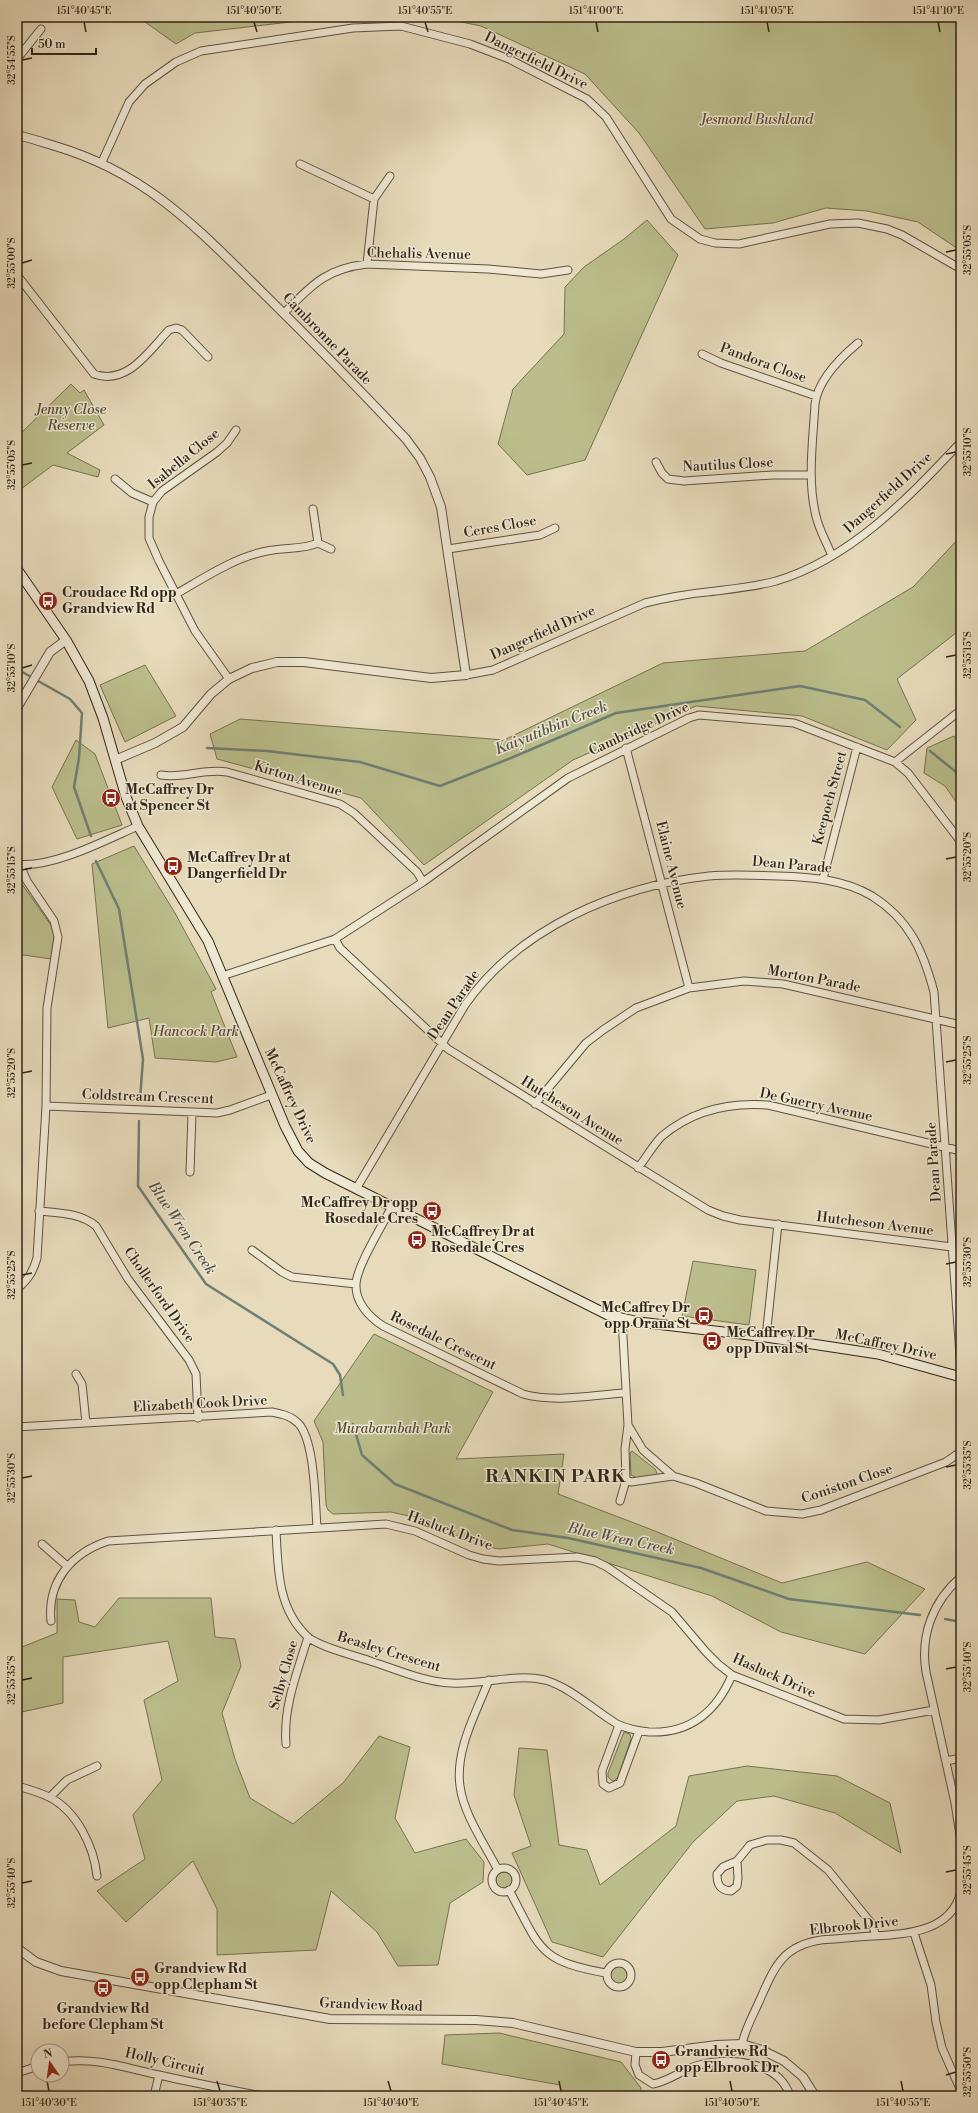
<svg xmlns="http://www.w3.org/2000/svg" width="978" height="2113" font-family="'Libre Bodoni',serif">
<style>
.green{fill:#bbbe8c;stroke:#767252}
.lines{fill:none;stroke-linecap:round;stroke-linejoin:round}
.stream{stroke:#6e7f75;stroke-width:2.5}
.minor-casing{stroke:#5e5240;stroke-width:9}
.tertiary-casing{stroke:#5e5240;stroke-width:10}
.secondary-casing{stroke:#302517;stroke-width:11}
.minor{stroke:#efe8d3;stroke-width:7}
.tertiary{stroke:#efe8d3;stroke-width:8}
.secondary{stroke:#efe8d3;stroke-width:9}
.ticks{fill:none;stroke:#302517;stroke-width:1.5}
.labels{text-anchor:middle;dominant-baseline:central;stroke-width:3;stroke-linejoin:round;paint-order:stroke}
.street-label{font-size:14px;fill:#302517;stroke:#efe8d3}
.park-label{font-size:14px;font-style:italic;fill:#534b34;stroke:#efe8d3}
.poi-label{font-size:14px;font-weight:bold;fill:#302517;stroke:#efe8d3;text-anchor:start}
.water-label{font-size:15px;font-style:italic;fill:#4f5246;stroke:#efe8d3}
.district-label{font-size:18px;font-weight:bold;letter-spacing:1px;fill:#302517;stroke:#efe8d3}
.neatline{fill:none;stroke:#302517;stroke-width:1.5}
.ticks-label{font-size:10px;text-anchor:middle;fill:#302517}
</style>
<rect width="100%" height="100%" fill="#e7dbbb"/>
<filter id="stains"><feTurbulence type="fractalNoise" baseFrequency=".005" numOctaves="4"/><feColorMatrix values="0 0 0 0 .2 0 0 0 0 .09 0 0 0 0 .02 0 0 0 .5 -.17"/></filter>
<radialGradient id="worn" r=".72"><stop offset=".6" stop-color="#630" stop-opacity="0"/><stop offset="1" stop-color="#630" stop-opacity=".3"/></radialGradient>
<path class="green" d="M138,17H334L195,33L176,44Z
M437,17H961V251L918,222L867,211L826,208L773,223L705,229L639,133L585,74L481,26Z
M647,220L678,255L585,460L527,475L498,444L513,389L564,334L565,287L584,267L624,239Z
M71,384L80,393L84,390L104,425L67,453L100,470L98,477L53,465L17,492V472L23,467L17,461V437Z
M961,536V629L897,679L916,720L887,750L802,716L696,706L573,760L424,865L361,798L217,759L210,734L240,719L504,740L663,663L805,651L913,587Z
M145,665L176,716L125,742L100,685Z
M954,736L961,745V809L945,786L924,773L927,748Z
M76,740L95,754L122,825L77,839L52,787Z
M134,846L175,913L216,989L211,992L237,1057L216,1062L155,1058L149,1018L108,1028L92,864Z
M17,877L53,928L54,936L51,959L17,954Z
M693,1261L756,1270L749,1325L682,1316Z
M374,1334L493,1392L456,1459L564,1454L558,1494L650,1529L782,1583L867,1562L925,1589L865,1654L781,1632L712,1596L548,1544L499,1549L472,1544L428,1521L409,1516L391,1512L333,1514L328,1510L326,1505L323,1442L314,1421Z
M632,1451L655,1469L657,1473L655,1476L637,1478L631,1475L630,1453Z
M119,1598H211L215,1637L235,1639L241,1666L222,1713L235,1759L250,1798L293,1824L343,1783L379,1736L410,1747L395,1818L415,1853L466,1839L484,1862L483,1882L450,1903L438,1965L398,1966L377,1932L331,1891L316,1950L217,1955V1909L193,1861L126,1922L97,1891L145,1859L133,1815L162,1780L144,1700L178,1681L168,1641L63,1657V1703L17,1713V1649L57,1633V1599L75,1600L79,1622L95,1627Z
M624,1732L630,1734L631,1739L618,1777L614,1781L611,1780L608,1777V1773Z
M519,1748L547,1750L559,1845L587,1850L600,1885L676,1826L689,1776L747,1766L837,1776L890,1803L901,1853L835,1813L774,1796L737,1801L693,1842L603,1957L552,1942L512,1853L531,1846L514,1795Z
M496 1880a8 8 0 1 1 16 0a8 8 0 1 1-16 0Z
M610 1975a9 9 0 1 1 18 0a9 9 0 1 1-18 0Z
M499,2033L621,2062L641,2088L640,2096H562L560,2085L442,2064L445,2035Z"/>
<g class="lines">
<path class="stream" d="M17,669L70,699L82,713L79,758L74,787L91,836
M207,748L267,751L360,762L440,786L511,758L616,713L800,686L865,700L900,727
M930,751L961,776
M96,861L119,909L143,1059L140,1100
M139,1121L138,1186L206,1284L333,1364L340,1375L343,1395
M353,1424L362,1455L395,1484L512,1530L568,1538L701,1568L789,1599L920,1615
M945,1619L961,1622"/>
<g class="minor-casing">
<path id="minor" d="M17,59L41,29
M102,162L129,102L145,84L176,62L201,51L353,28L401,26L470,44L509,59L587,99L606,117L671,219L700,239L715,243L739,244L830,224L858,223L887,229L902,235L961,269
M300,164L374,199
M367,264L374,199L390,176
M17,275L94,374C127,386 149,351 169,330L176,328L182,330L208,357
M284,313C312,285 325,269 367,264L488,269L541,274L568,270
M702,354L721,363L816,396
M656,462L662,473L668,479L684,481L773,475H811
M115,479L132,493L153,502
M313,509L318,543
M448,549L540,535L555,528
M832,556C827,543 819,530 816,516C807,480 813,441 815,404C818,380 840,358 858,343
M176,594C204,578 235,557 267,551C285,547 302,550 318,543L331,549
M466,675L493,670L645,603C666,598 686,594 707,592C731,589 754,587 776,581C852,558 908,498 961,442
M229,679L195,631L159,561L149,538V517L153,502L162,491L217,452L227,443L236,430
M626,748L689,988
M895,762L961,710
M161,775C183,779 204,768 227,772L340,804L354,813L417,872L423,882
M17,864C51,869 106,840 138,826
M823,879L857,747
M335,939L423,882L568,778L689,718L699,715L794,723L895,762L908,773L961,842
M222,976L335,939L340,948L448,1049L708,1210L723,1216L740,1220L952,1247
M535,1104L586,1043L603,1030L636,1008L689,988L744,981L783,984L961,1025
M46,1106L217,1113L230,1110L271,1095
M638,1168C646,1158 653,1145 662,1136C693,1110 728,1102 768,1105L961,1151
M190,1172L192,1113
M356,1189L465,1005C519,928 617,886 709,876C732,874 755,875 778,876C810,877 843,879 872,896C910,920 923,951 934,992L961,1369
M392,1206C383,1225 357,1265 356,1284C355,1302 369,1317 383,1326L523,1394C555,1403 592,1395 625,1393
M39,1211C59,1213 80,1213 96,1226L128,1279L189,1360L196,1374L198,1418
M252,1250L282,1272L292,1277L356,1284
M17,1289C28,1280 33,1272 37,1258L46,1106L47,1008L58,937L54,921L27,881L20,865
M622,1319L628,1425L625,1449L626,1480L631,1482L673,1476L696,1483L766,1511L802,1514L821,1510L946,1462L959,1453
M766,1337L778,1224
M76,1374L82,1384L86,1423
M628,1425L643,1450L673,1476
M17,1427L272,1412C282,1414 291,1416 298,1423C315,1440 315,1502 317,1527
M620,1501L626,1480
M276,1530C278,1567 277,1609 308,1637C319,1647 357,1656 373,1662C398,1670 424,1682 451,1683C482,1685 514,1673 545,1680C570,1687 595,1711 617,1724C627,1729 639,1731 649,1732C690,1734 717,1711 732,1675
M42,1544L67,1566
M961,1577C933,1601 920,1635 926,1672L955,1803L961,1842
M51,1621C47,1581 72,1553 108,1541L386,1524L415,1531L469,1555L483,1559L499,1561L577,1557L595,1561L607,1567L672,1612L706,1652L718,1664L732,1675L844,1719L879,1720L934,1710
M489,1680C476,1713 455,1750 460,1786C463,1813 485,1845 498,1870
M619,1725L602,1771L603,1784L609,1788L620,1783L639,1731
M286,1744C283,1707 297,1673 308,1637
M946,1761L961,1758
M17,1786C28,1789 39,1792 49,1797C77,1811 94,1847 97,1876
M50,1797L67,1780L97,1766
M737,1861L738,1878L737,1886L731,1891C720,1890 717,1885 717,1874L723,1867L737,1861L750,1845L767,1840H781L794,1843L828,1870L872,1924L876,1936
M492 1880a12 12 0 1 1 24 0a12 12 0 1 1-24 0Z
M509,1890C540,1947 537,1961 606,1973
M914,1933L931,1985L936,2022L942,2048L961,2091
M607 1975a12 12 0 1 1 24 0a12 12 0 1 1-24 0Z
M742,2044C745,2030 752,2017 758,2004C773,1971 780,1946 821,1940C838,1939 855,1937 873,1936C907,1934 952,1932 961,1891
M636,2052L635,2065L639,2075L653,2084C670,2081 683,2069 699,2065C730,2057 779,2061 790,2096
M62,2062C96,2057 126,2068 159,2075C193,2083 228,2089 262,2096
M17,2073L38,2066
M154,2096L159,2075"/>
</g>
<g class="tertiary-casing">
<path id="tertiary" d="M17,135C30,138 42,142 55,146C146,173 195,226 260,290C310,339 359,389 406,439L420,458L430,477L441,507L466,675L431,678L304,662H277L252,668L229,679L211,694L183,727L155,743L115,760
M17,708L50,652L66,640
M17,1948L36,1962L61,1971L330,2019L476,2020L513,2023L636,2052H662L717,2045L742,2044L762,2050L784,2061L803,2077L815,2096"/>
</g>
<g class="secondary-casing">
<path id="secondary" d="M17,569L66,640L89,681L103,718L126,797L138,826L208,941L285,1126L298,1151L309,1163L325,1173L608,1315L639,1322L766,1337L878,1354L961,1377"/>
</g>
<use href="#minor" class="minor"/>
<use href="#tertiary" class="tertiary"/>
<use href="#secondary" class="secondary"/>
</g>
<path class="ticks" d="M84,22L86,32M254,22L257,32M425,22L428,32M596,22L598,32M767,22L769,32M938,22L940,32M22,60L32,58M946,252L956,250M22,263L32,260M946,454L956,452M22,465L32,463M946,657L956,655M22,668L32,665M946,859L956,857M22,870L32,868M946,1062L956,1060M22,1073L32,1071M946,1264L956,1262M22,1275L32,1273M946,1467L956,1465M22,1478L32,1476M946,1669L956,1667M22,1680L32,1678M946,1872L956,1870M22,1883L32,1881M946,2075L956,2072M47,2081L49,2091M217,2081L220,2091M388,2081L391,2091M559,2081L561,2091M730,2081L732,2091M901,2081L903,2091"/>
<defs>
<g id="bus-disc" transform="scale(1)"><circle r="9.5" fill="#8f2418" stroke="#efe8d3"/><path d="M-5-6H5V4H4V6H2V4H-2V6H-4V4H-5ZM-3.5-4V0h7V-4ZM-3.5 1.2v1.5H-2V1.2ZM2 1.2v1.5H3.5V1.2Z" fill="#fff"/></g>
</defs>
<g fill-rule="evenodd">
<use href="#bus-disc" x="48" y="601"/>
<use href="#bus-disc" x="111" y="798"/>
<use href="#bus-disc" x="173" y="866"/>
<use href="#bus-disc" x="432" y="1211"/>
<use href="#bus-disc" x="417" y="1240"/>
<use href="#bus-disc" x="704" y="1316"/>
<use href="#bus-disc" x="712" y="1341"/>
<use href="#bus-disc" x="140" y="1977"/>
<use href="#bus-disc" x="103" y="1988"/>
<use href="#bus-disc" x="661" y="2060"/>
</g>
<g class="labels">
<g class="street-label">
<text transform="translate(536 61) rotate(26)">Dangerfield Drive</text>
<text transform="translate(419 254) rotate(1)">Chehalis Avenue</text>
<text transform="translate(327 339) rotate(46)">Cambronne Parade</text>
<text transform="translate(763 363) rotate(20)">Pandora Close</text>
<text transform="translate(184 459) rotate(-39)">Isabella Close</text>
<text transform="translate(728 465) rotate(-3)">Nautilus Close</text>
<text transform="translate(888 493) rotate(-42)">Dangerfield Drive</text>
<text transform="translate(500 527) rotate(-10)">Ceres Close</text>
<text transform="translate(543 633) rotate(-24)">Dangerfield Drive</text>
<text transform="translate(639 729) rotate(-25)">Cambridge Drive</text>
<text transform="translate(298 779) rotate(17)">Kirton Avenue</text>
<text transform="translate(830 798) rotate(-75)">Keepoch Street</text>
<text transform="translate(671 865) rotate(76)">Elaine Avenue</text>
<text transform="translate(792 865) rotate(5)">Dean Parade</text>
<text transform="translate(814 979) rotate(11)">Morton Parade</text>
<text transform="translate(454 1005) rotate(-56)">Dean Parade</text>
<text transform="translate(290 1096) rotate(65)">McCaffrey Drive</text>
<text transform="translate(148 1097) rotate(2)">Coldstream Crescent</text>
<text transform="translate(816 1105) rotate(12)">De Guerry Avenue</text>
<text transform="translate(572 1111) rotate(32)">Hutcheson Avenue</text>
<text transform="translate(934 1162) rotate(-94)">Dean Parade</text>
<text transform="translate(875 1224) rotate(7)">Hutcheson Avenue</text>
<text transform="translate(159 1295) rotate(55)">Chollerford Drive</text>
<text transform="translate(443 1341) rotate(26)">Rosedale Crescent</text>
<text transform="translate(886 1345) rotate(12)">McCaffrey Drive</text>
<text transform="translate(200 1404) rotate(-3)">Elizabeth Cook Drive</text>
<text transform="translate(847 1484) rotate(-19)">Coniston Close</text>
<text transform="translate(450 1531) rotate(20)">Hasluck Drive</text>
<text transform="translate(389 1652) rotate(17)">Beasley Crescent</text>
<text transform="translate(284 1675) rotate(-74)">Selby Close</text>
<text transform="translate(774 1676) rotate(24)">Hasluck Drive</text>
<text transform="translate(854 1926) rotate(-6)">Elbrook Drive</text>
<text transform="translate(371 2005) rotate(2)">Grandview Road</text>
<text transform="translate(165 2062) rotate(13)">Holly Circuit</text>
</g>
<g class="park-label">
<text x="757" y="120">Jesmond Bushland</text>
<text x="71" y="410">Jenny Close<tspan x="71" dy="16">Reserve</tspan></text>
<text x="196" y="1032">Hancock Park</text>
<text x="393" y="1429">Murabarnbah Park</text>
</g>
<g class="poi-label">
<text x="62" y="593">Croudace Rd opp<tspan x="62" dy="16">Grandview Rd</tspan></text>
<text x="125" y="790">McCaffrey Dr<tspan x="125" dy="16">at Spencer St</tspan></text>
<text x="187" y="858">McCaffrey Dr at<tspan x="187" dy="16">Dangerfield Dr</tspan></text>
<text x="418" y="1203" text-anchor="end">McCaffrey Dr opp<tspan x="418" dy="16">Rosedale Cres</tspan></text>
<text x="431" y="1232">McCaffrey Dr at<tspan x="431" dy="16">Rosedale Cres</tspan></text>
<text x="690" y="1308" text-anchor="end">McCaffrey Dr<tspan x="690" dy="16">opp Orana St</tspan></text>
<text x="726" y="1333">McCaffrey Dr<tspan x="726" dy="16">opp Duval St</tspan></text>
<text x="154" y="1969">Grandview Rd<tspan x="154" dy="16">opp Clepham St</tspan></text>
<text x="103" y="2009" text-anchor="middle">Grandview Rd<tspan x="103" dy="16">before Clepham St</tspan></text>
<text x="675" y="2052">Grandview Rd<tspan x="675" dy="16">opp Elbrook Dr</tspan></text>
</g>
<g class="water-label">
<text transform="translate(551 728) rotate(-22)">Kaiyutibbin Creek</text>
<text transform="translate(182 1228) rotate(56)">Blue Wren Creek</text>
<text transform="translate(621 1539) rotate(12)">Blue Wren Creek</text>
</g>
<g class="district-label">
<text x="556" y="1476">RANKIN PARK</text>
</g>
</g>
<rect width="978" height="2113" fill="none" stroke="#e7dbbb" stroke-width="44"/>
<g transform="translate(50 2063) rotate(347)"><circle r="19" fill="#efe8d3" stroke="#a39a88"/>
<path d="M0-3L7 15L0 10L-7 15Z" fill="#8f2418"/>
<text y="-6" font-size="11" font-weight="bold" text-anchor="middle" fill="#302517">N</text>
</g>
<path d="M32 48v6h64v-6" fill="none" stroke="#302517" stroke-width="2"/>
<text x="38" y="48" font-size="12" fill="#302517" stroke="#efe8d3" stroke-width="3" paint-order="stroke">50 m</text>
<rect x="22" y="22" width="934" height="2069" class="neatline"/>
<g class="ticks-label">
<text x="84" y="14">151°40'45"E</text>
<text x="254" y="14">151°40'50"E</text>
<text x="425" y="14">151°40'55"E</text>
<text x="596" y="14">151°41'00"E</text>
<text x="767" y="14">151°41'05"E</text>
<text x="938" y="14">151°41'10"E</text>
<text transform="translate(11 60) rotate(-90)" y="4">32°54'55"S</text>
<text transform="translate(967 250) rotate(-90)" y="4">32°55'05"S</text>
<text transform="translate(11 263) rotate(-90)" y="4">32°55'00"S</text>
<text transform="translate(967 452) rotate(-90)" y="4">32°55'10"S</text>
<text transform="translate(11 465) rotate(-90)" y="4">32°55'05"S</text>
<text transform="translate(967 655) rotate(-90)" y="4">32°55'15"S</text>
<text transform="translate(11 668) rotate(-90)" y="4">32°55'10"S</text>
<text transform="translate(967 857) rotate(-90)" y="4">32°55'20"S</text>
<text transform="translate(11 870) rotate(-90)" y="4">32°55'15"S</text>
<text transform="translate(967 1060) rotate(-90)" y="4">32°55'25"S</text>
<text transform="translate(11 1073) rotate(-90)" y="4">32°55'20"S</text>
<text transform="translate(967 1262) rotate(-90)" y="4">32°55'30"S</text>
<text transform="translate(11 1275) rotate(-90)" y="4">32°55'25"S</text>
<text transform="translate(967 1465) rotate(-90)" y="4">32°55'35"S</text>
<text transform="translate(11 1478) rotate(-90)" y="4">32°55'30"S</text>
<text transform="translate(967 1667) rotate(-90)" y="4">32°55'40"S</text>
<text transform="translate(11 1680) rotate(-90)" y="4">32°55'35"S</text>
<text transform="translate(967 1870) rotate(-90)" y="4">32°55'45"S</text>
<text transform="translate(11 1883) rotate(-90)" y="4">32°55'40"S</text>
<text transform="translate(967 2072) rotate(-90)" y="4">32°55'50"S</text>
<text x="49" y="2106">151°40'30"E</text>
<text x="220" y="2106">151°40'35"E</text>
<text x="391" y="2106">151°40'40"E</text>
<text x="561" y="2106">151°40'45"E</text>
<text x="732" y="2106">151°40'50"E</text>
<text x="903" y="2106">151°40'55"E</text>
</g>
<rect width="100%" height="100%" filter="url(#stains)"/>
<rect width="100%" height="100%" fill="url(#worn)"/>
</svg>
